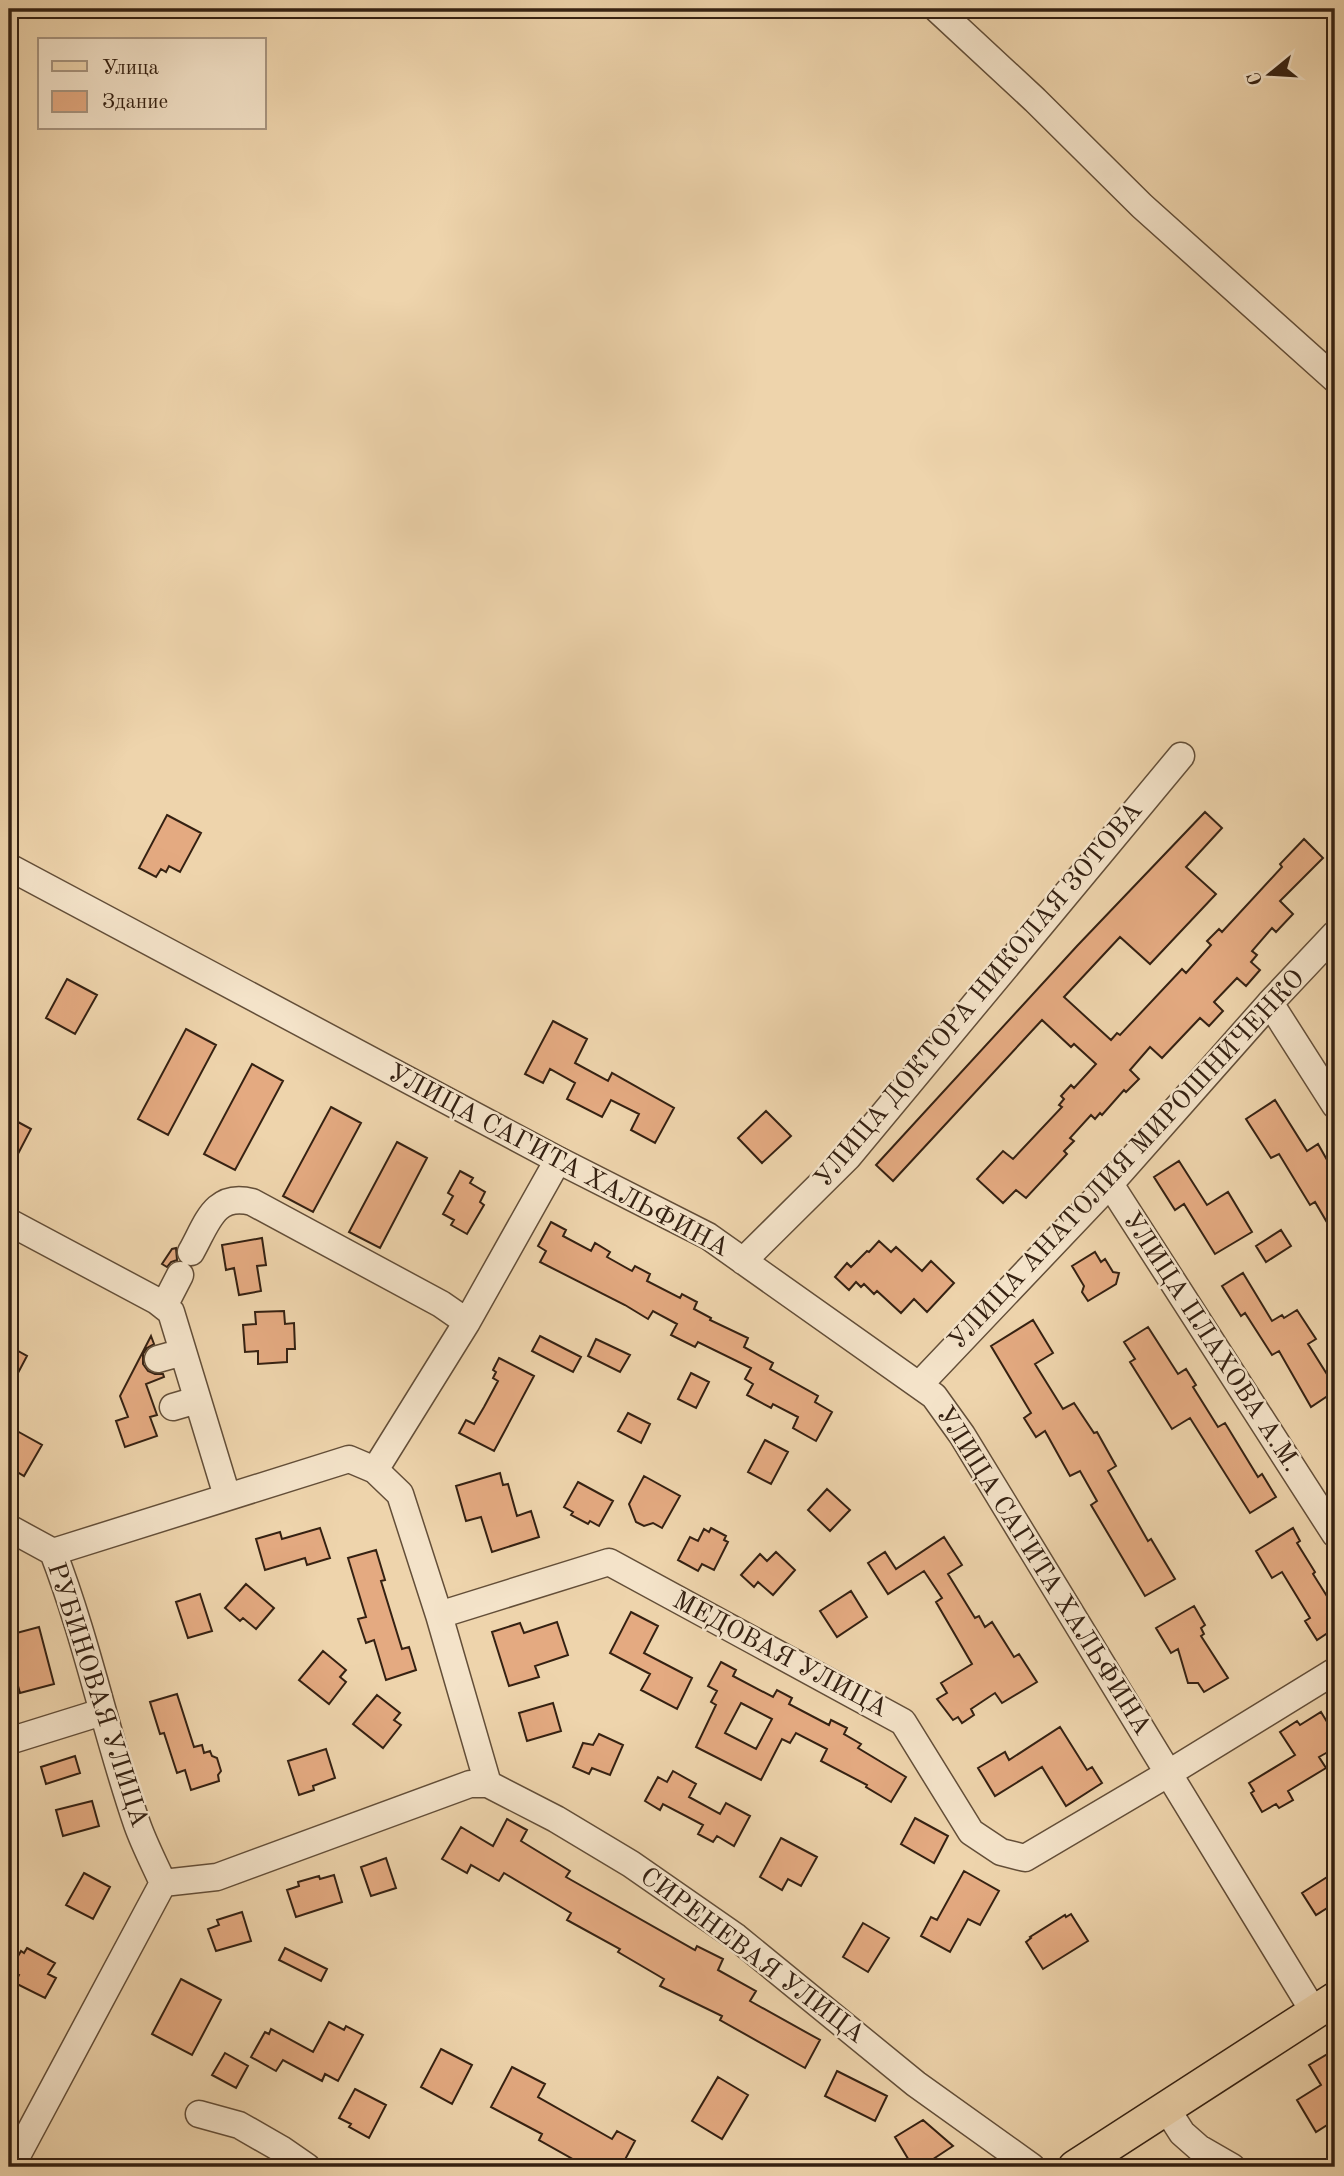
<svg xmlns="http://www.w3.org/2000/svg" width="1344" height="2176" font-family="'Old Standard TT',serif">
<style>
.building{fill:#e4aa81;stroke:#352112;stroke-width:2;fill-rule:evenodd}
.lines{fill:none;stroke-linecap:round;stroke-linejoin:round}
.minor-casing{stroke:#634e38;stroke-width:29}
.major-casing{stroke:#352112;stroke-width:36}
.minor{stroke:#f4e3c9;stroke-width:26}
.major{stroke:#eed4ac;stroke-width:33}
.labels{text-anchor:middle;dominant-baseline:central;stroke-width:5;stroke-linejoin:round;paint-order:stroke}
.street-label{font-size:26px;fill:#352112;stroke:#f4e3c9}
</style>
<rect width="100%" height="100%" fill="#eed4ac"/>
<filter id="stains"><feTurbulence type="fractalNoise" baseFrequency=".00286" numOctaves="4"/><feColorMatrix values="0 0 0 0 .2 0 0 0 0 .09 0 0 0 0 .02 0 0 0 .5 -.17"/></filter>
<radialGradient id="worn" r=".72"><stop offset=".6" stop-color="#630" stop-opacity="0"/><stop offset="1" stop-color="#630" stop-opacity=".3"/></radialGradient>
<path class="building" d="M1205,812L1222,828L1186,867L1216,894L1150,964L1120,937L1064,997L1111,1040L1117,1033L1120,1035L1182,969L1186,973L1211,945L1207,941L1219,929L1222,932L1282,867L1280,864L1304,839L1323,858L1280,901L1293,914L1276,932L1272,928L1252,951L1257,955L1251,962L1260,970L1246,986L1237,978L1214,1002L1223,1011L1209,1026L1200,1018L1162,1058L1150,1047L1130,1070L1139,1079L1126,1092L1124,1090L1102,1115L1100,1113L1095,1119L1091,1115L1070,1138L1074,1141L1064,1151L1067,1154L1026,1198L1016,1190L1003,1203L977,1179L1003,1151L1013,1159L1062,1107L1059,1105L1064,1099L1061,1096L1071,1085L1074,1088L1096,1064L1074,1044L1071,1047L1042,1020L893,1181L876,1165L1077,946Z
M167,815L201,833L180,872L169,866L166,872L161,869L156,877L139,868Z
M67,979L97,995L75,1034L46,1018Z
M553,1021L587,1039L575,1063L608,1081L612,1073L674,1108L655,1143L631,1130L639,1114L611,1100L602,1117L567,1099L575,1083L550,1069L543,1083L525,1074Z
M186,1029L216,1045L168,1135L138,1119Z
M252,1064L283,1081L235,1170L204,1154Z
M1275,1100L1307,1151L1318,1144L1335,1174V1236L1315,1202L1310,1205L1279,1154L1271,1158L1246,1119Z
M331,1107L361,1123L313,1212L283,1196Z
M766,1111L791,1136L762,1163L738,1138Z
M18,1122L31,1129L9,1171V1125L14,1128Z
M397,1142L427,1158L380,1248L349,1232Z
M1179,1161L1207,1205L1228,1192L1252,1232L1215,1254L1184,1204L1175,1210L1154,1177Z
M460,1171L473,1178L470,1183L485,1192L480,1202L484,1205L467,1234L451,1225L454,1220L443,1214L453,1196L448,1193Z
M551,1222L566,1230L563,1236L591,1251L595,1243L610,1252L607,1257L632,1271L635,1266L650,1274L647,1281L680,1298L682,1294L697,1302L694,1309L711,1318L710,1320L748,1338L744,1347L773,1363L770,1369L818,1396L815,1402L832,1412L816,1441L793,1428L798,1417L773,1404L771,1408L747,1395L753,1384L745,1379L751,1368L698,1342L695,1347L671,1335L677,1324L653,1311L648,1319L625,1305L540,1262L546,1251L538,1246Z
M1281,1230L1291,1246L1266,1262L1256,1246Z
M262,1238L266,1265L257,1266L261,1291L239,1295L234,1268L226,1270L222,1245Z
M879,1241L891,1252L896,1247L922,1271L931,1261L954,1283L927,1312L914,1299L901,1313L877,1291L874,1294L864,1284L861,1287L856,1282L849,1290L835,1277L847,1263L851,1267L867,1251L869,1252Z
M176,1248L177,1260L171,1262L167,1267L162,1264L172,1249Z
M1095,1252L1101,1262L1105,1259L1113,1272L1119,1273L1116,1284L1088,1301L1082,1292L1084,1286L1072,1266Z
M1243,1273L1272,1321L1282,1315L1284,1318L1297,1310L1316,1339L1308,1344L1335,1387V1391L1311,1407L1279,1351L1272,1355L1245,1313L1241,1316L1222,1286Z
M284,1311L285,1324L294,1323L295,1349H287V1362L258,1364V1351L245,1352L243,1325L256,1324L255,1312Z
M1033,1320L1053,1353L1035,1364L1063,1409L1074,1403L1094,1433L1097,1432L1116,1466L1108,1471L1148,1541L1151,1539L1175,1579L1145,1596L1091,1505L1097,1501L1080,1471L1070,1476L1045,1431L1036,1437L1024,1418L1031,1413L991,1346Z
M1148,1327L1178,1374L1186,1369L1196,1385L1193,1387L1218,1427L1225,1423L1258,1477L1262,1474L1276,1497L1250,1513L1190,1418L1172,1429L1130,1362L1135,1359L1124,1342Z
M151,1336L154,1344L147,1348L143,1354V1364L148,1371L155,1374H163L164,1377L146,1384L157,1415L150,1417L157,1436L125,1447L116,1421L128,1417L120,1396Z
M540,1336L581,1357L573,1372L532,1351Z
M596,1339L630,1355L620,1372L588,1356Z
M9,1346L27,1356L9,1390Z
M499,1358L534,1376L494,1451L459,1433L466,1420L474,1424L484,1407L498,1381L493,1378L496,1372L493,1370Z
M691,1373L709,1382L696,1408L678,1399Z
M628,1413L650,1424L641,1443L618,1431Z
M17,1431L42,1445L24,1476L9,1467V1446Z
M765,1440L788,1452L771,1484L748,1472Z
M500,1473L503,1485L508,1484L517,1516L531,1511L539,1537L492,1552L481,1517L466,1521L456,1486Z
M644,1476L680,1496L662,1528L653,1523L644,1526L636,1522L629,1504Z
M578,1482L613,1501L599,1526L590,1521L588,1524L571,1515L573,1512L564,1507Z
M827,1489L850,1510L830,1531L808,1510Z
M320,1528L330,1558L307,1565L305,1558L265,1570L256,1539L280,1532L282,1539Z
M711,1528L726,1536L724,1540L728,1542L714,1570L702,1564L698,1571L678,1560L690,1537L698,1541L704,1529L709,1532Z
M1293,1528L1300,1541L1297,1543L1315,1572L1313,1574L1335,1609V1628L1317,1640L1305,1621L1310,1618L1282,1572L1272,1578L1256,1551Z
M944,1537L962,1565L948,1574L975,1618L979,1616L985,1627L992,1622L1014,1657L1019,1654L1037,1682L1002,1703L995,1693L971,1709L974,1715L962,1723L958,1717L953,1720L937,1699L947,1693L941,1683L972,1664L936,1602L942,1598L924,1571L888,1594L868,1563L885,1552L896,1569Z
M376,1550L385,1580L381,1581L402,1649L409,1647L416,1670L386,1680L374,1640L366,1643L358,1619L366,1617L348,1558Z
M776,1552L795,1570L773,1595L758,1582L754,1587L741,1575L760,1554L767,1561Z
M246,1584L274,1608L256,1629L243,1618L240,1621L225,1608Z
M851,1591L867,1617L837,1637L820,1611Z
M200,1594L212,1631L188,1638L176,1602Z
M1194,1606L1205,1625L1201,1628L1204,1634L1201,1636L1228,1678L1204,1692L1198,1683H1188L1178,1649L1171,1653L1156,1628Z
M631,1612L658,1626L644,1653L692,1678L677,1709L641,1690L650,1674L610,1653Z
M557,1622L568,1655L535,1666L539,1677L509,1686L492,1632L520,1623L524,1633Z
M39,1627L54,1684L20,1693L9,1654V1635Z
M323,1651L346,1670L340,1677L346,1682L329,1704L299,1680Z
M721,1662L736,1670L733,1676L773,1697L777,1690L792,1698L789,1704L829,1725L831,1720L847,1728L844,1734L861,1744L858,1748L906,1777L891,1802L866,1787L867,1785L821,1761L827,1749L796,1733L790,1743L782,1739L761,1780L696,1747L716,1705L711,1702L717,1691L708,1686ZM741,1703L772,1719L756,1749L725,1733Z
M177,1694L194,1747L202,1745L204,1753L210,1751L212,1756L217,1758L221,1771L218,1775L219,1781L191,1790L185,1770L177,1773L164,1733L160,1734L150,1702Z
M377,1695L400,1713L394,1720L401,1725L383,1748L353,1724Z
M553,1703L561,1731L527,1741L519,1713Z
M1321,1712L1335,1735V1748L1319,1757L1326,1768L1288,1791L1293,1800L1279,1808L1276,1804L1262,1812L1251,1793L1254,1791L1249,1783L1295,1755L1280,1732L1297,1721L1300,1725Z
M1060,1727L1087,1770L1092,1767L1102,1783L1066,1806L1042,1767L995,1796L978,1768L1005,1752L1009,1760Z
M599,1734L623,1745L610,1775L592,1768L589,1774L573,1767L583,1743L593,1745Z
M326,1749L335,1778L313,1786L314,1790L299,1795L288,1761Z
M75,1756L80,1773L46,1784L41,1767Z
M673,1771L696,1784L689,1797L720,1814L726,1803L750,1816L734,1846L717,1836L713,1842L698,1834L703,1825L663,1804L660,1810L645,1801L658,1777L667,1782Z
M92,1801L99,1826L63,1836L56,1810Z
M915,1818L948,1836L934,1863L901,1844Z
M507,1819L527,1830L521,1841L570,1871L566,1877L695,1950L697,1946L723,1959L718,1970L756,1991L750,2001L820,2040L805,2068L720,2020L722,2016L660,1986L664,1979L618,1952L620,1949L567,1920L571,1913L504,1873L499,1881L471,1865L467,1873L442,1859L461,1827L493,1846Z
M781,1838L817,1857L801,1886L788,1879L782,1890L760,1877Z
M386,1858L396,1888L371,1896L361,1867Z
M964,1871L999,1891L980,1925L968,1919L950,1952L921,1936L931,1917L937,1920Z
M1335,1872V1903L1316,1915L1302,1893Z
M84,1873L110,1887L93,1919L66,1905Z
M334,1875L342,1902L296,1917L287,1890L299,1886L298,1882L319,1876L320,1879Z
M242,1912L251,1941L216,1951L208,1929L219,1925L217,1920Z
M1071,1914L1088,1941L1043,1969L1026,1942L1031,1938L1030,1937L1065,1915L1066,1917Z
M863,1923L889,1938L868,1972L843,1957Z
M27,1948L55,1963L48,1974L56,1978L45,1998L15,1983L19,1975L10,1970L21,1951L24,1953Z
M285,1948L327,1969L321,1981L279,1960Z
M181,1979L221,2000L192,2055L152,2034Z
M329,2022L344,2030L346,2026L363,2035L338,2081L325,2074L322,2081L283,2060L276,2071L251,2057L265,2032L269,2034L271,2029L313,2052Z
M441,2049L472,2065L452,2104L421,2087Z
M1331,2052L1335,2060V2120L1316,2132L1297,2100L1321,2085L1309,2065Z
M225,2053L248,2066L236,2088L212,2075Z
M512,2067L545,2084L538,2097L612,2139L617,2131L635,2141L621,2167H587L539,2140L542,2134L491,2107Z
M837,2071L887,2096L875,2121L825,2096Z
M718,2077L748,2095L722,2139L692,2121Z
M355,2089L386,2105L369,2138L349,2127L351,2124L339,2118Z
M923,2120L953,2146L921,2167H913L895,2137Z"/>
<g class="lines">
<g class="minor-casing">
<path id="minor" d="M937,9L1035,100L1142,206L1335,379
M9,867L558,1160L708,1236L934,1396L962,1435L1314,2012
M1270,1003L1335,1105
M1110,1184L1335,1534
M9,1222L157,1301L171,1312L227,1496
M191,1252C207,1224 214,1192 252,1202L441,1304L467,1322
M743,1261L848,1157L1181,756
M164,1306L180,1275
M158,1359L183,1352
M919,1385L1110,1184L1270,1003L1335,934
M173,1407L197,1400
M375,1470L467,1322L558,1160
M9,1528L53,1552C87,1640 106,1734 137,1824C144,1844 154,1863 163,1883
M53,1552L349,1459L375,1470L400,1494L439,1615L488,1784
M439,1615L609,1562L903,1722L971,1832L1001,1852L1025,1858L1169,1773L1335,1671
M9,1741L102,1712
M163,1883L217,1877L470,1784H488L556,1819L631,1864L736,1937L916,2084L1032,2167
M1166,2108L1182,2133L1199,2148L1232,2167
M199,2114L239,2125L281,2149L307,2167
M11,2167L163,1883"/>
</g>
<g class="major-casing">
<path id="major" d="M1075,2167L1335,1999"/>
</g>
<use href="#minor" class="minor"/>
<use href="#major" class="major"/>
</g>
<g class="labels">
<g class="street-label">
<text transform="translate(979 995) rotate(-50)">УЛИЦА ДОКТОРА НИКОЛАЯ ЗОТОВА</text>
<text transform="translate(1127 1160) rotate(-47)">УЛИЦА АНАТОЛИЯ МИРОШНИЧЕНКО</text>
<text transform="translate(558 1161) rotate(28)">УЛИЦА САГИТА ХАЛЬФИНА</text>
<text transform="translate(1211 1342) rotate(57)">УЛИЦА ПЛАХОВА А.М.</text>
<text transform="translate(1043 1571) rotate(58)">УЛИЦА САГИТА ХАЛЬФИНА</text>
<text transform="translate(780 1655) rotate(28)">МЕДОВАЯ УЛИЦА</text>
<text transform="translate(97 1695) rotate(72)">РУБИНОВАЯ УЛИЦА</text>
<text transform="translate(752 1956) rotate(37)">СИРЕНЕВАЯ УЛИЦА</text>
</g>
</g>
<rect width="1344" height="2176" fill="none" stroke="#eed4ac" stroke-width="35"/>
<rect x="10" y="10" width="1323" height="2155" fill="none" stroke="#352112" stroke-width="3.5"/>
<rect x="18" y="18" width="1309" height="2141" fill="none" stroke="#352112" stroke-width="2"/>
<rect x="38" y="38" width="228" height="91" fill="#f4e3c9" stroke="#a89580" stroke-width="2"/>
<rect x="52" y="61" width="35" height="10" fill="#eed4ac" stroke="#a89580" stroke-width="2"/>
<text x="102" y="74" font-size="21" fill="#352112">Улица</text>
<rect x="52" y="91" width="35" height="21" fill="#e4aa81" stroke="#a89580" stroke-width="2"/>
<text x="102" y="108" font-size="21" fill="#352112">Здание</text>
<g transform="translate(1270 74) rotate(252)" stroke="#f4e3c9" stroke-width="5" paint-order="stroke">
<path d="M0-5L12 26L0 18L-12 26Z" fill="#352112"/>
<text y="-10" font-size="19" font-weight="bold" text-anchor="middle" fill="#352112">С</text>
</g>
<rect width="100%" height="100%" filter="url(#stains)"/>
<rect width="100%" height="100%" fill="url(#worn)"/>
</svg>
